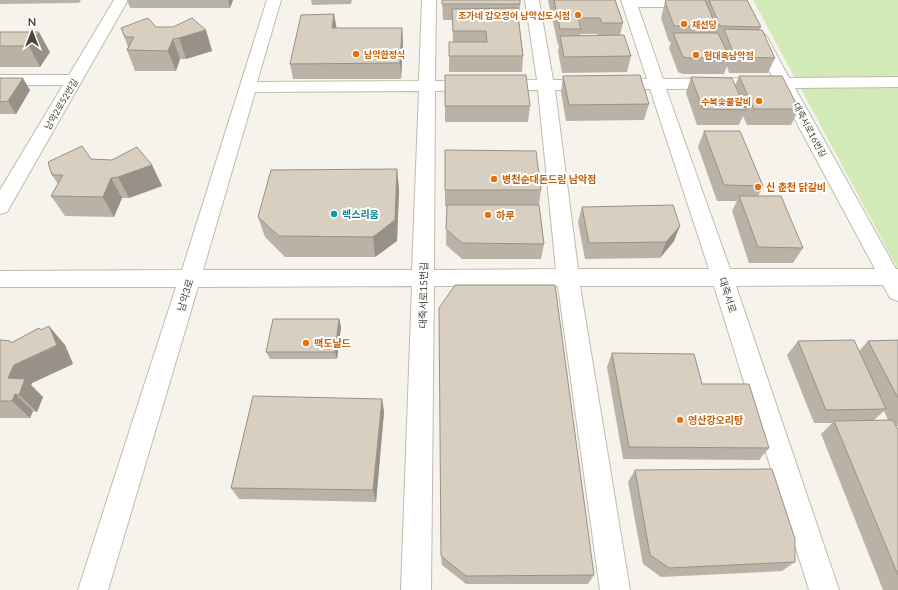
<svg xmlns="http://www.w3.org/2000/svg" width="898" height="590" font-family="Lato,'Noto Sans KR',sans-serif">
<style>
.green{fill:#d2eab5}
.lines{fill:none;stroke-linecap:round;stroke-linejoin:round}
.minor-casing{stroke:#c2bbae;stroke-width:2}
.minor{fill:#fff;fill-rule:evenodd}
.wall{fill:#bab2a6;fill-rule:evenodd}
.shaded-wall{fill:#979187}
.building{fill:#d8cfc1;stroke:#979187}
.food-dot{fill:#e8710a;stroke:#fff;stroke-width:1.5}
.culture-dot{fill:#0f9aa8;stroke:#fff;stroke-width:1.5}
.labels{text-anchor:middle;dominant-baseline:central;stroke-width:4;stroke-linejoin:round;paint-order:stroke}
.far-food-label{font-size:9px;font-weight:bold;fill:#c56008;stroke:#fff;text-anchor:start}
.far-street-label{font-size:9px;fill:#4b4439;stroke:#fff}
.food-label{font-size:10px;font-weight:bold;fill:#c56008;stroke:#fff;text-anchor:start}
.culture-label{font-size:10px;font-weight:bold;fill:#0d838f;stroke:#fff;text-anchor:start}
.street-label{font-size:10px;fill:#4b4439;stroke:#fff}
</style>
<rect width="100%" height="100%" fill="#f6f3ec"/>
<path class="green" d="M753,0H898V269Z"/>
<g class="lines">
<g class="minor-casing">
<path id="minor" d="M114,0H128L7,212L0,214V190L63,85H0V75H69Z
M267,0H281L257,82L419,81L422,0H436L435,81L537,80L525,0H539L553,80L647,79L621,0H700L702,3L700,6L695,7H638L663,79L773,78L751,37L754,34L759,32L764,34L767,37L789,78L898,77V87L795,88L896,269H898V301L890,298L883,285L736,286L839,590H809L714,286H580L630,590H600L558,286H434L431,590H401L412,286L198,287L108,590H78L176,287H0V271L182,270ZM778,88L875,269H730L666,89ZM650,89L709,269H578L555,90ZM538,90L556,269L434,270L435,91ZM419,91L412,270H203L255,92Z"/>
</g>
<use href="#minor" class="minor"/>
</g>
<path class="wall" d="M0,0H81L79,3L0,4Z
M127,0H233L230,8H130Z
M311,0H352L351,4L312,5Z
M442,0L520,4L519,20L523,56L522,72H449V42H453L452,20H443Z
M548,0H615L623,23L620,35L631,56L627,72L562,73L558,51L559,45H558ZM580,34H597L598,35H580Z
M706,0H747L761,27L759,30L775,58L768,73H729L727,66L724,74H683L678,72L669,48L671,42H669L661,18L665,2L705,1Z
M334,14L336,28H402L403,43L401,79H293L290,64Z
M121,28L206,30L212,51L186,59H180L176,71H135L127,50L128,47Z
M0,32L50,52L40,67H0Z
M445,75L530,106L528,122H445Z
M563,76L649,104L644,120L566,121L561,92Z
M739,76L799,109L791,125H747L743,116L739,125H697L686,93L691,77L735,85Z
M0,78L30,90L16,114H0Z
M704,131L763,186L758,196L803,248L793,263H749L732,211L737,201H717L698,147Z
M91,159L152,165L162,186L129,198H122L114,217L65,216L51,196L58,184L52,175Z
M397,169L399,190L397,241L375,257H285L265,237L258,217Z
M445,190H541L539,205L544,244L541,259H462L446,245L447,206H445Z
M582,207L674,241L660,258L585,259L578,222Z
M339,319L341,327L337,359H270L266,352Z
M41,330L65,345L73,364L32,383L31,385L43,397L37,412L33,411L30,418H0V340L11,343Z
M898,340V426H896L898,430V590H883L821,434L832,423H814L787,355L798,341L859,351L868,341ZM884,411L888,420H874Z
M612,353L769,448L759,460L623,459L607,367Z
M382,399L384,412L376,502L239,499L231,488Z
M635,470L795,562L782,571L661,577L643,564L628,482Z
M441,556L594,575L588,584H466L442,565Z"/>
<path class="shaded-wall" d="M228,0H233L230,8Z
M334,14L337,30L332,28Z
M402,28L403,43L401,79L400,63Z
M206,30L212,51L186,59L179,38Z
M39,32L50,52L40,67L29,46Z
M173,39L180,59L176,71L168,51Z
M23,78L30,90L16,114L8,101Z
M152,165L162,186L129,198L118,177Z
M397,169L399,190L397,241L375,257L373,237Z
M111,178L122,198L114,217L103,197Z
M680,226L674,241L660,258L666,242Z
M339,319L341,327L337,359L335,352Z
M49,326L65,345L73,364L32,383L31,385L43,397L37,412L19,395L8,378L14,365L55,347Z
M15,394L33,411L30,418L12,401Z
M382,399L384,412L376,502L373,490Z"/>
<path class="building" d="M442,0H520V4H442Z
M554,0H615L623,23H602L600,18H578L581,29H560Z
M666,0H705L716,26H674L665,2Z
M709,0H747L761,27L720,26Z
M517,8L523,56H449V42H487L486,31H453L452,9Z
M334,14L332,28H402L400,63L290,64L301,15Z
M148,18L156,27H173L192,18L206,30L179,38L173,39L168,51L127,50L134,37H125L121,28Z
M724,29L762,30L775,58L735,57Z
M0,32H39L29,46H0Z
M673,33H718L730,58H688L683,57Z
M624,35L631,56L564,57L560,36Z
M445,75H526L530,106H445Z
M640,75L649,104L569,105L563,76Z
M739,76H782L799,109H754Z
M691,77L732,78L746,110L703,109Z
M0,78H23L8,101L0,102Z
M704,131H740L763,186L724,185Z
M82,146L91,159L112,160L137,147L152,165L118,177L111,178L103,197L51,196L63,175H52L48,162Z
M445,150L536,151L541,190H445Z
M397,169L395,220L373,237L279,236L258,217L271,170Z
M739,196H781L803,248L758,247Z
M447,205H539L544,244L462,243L446,229Z
M673,205L680,226L666,242L589,243L582,207Z
M455,285H555L594,575L466,576L441,556L439,308Z
M273,319H339L335,352H266Z
M49,326L57,345L14,365L8,378L25,379L19,395L15,394L12,401H0V340L10,341L11,343L39,328L41,330Z
M854,340L886,409L826,410L798,341Z
M898,340V398L868,341Z
M612,353L694,354L702,384H749L769,448L629,447Z
M253,396L382,399L373,490L231,488Z
M893,420L898,430V575L834,421Z
M772,469L795,539V562L669,568L650,555L635,470Z"/>
<g class="food-dot">
<circle cx="578" cy="15" r="4"/>
<circle cx="684" cy="24" r="4"/>
<circle cx="356" cy="54" r="4"/>
<circle cx="696" cy="55" r="4"/>
<circle cx="759" cy="101" r="4"/>
<circle cx="494" cy="179" r="4"/>
<circle cx="758" cy="187" r="4"/>
<circle cx="488" cy="215" r="4"/>
<circle cx="306" cy="343" r="4"/>
<circle cx="680" cy="420" r="4"/>
</g>
<circle class="culture-dot" cx="334" cy="214" r="4"/>
<g class="labels">
<g class="far-food-label">
<text x="570" y="15" text-anchor="end">조가네 갑오징어 남악신도시점</text>
<text x="692" y="24">채선당</text>
<text x="364" y="54">남악한정식</text>
<text x="704" y="55">현대옥남악점</text>
<text x="751" y="101" text-anchor="end">수북숯불갈비</text>
</g>
<g class="far-street-label">
<text transform="translate(61 104) rotate(-60)">남악2로52번길</text>
<text transform="translate(810 130) rotate(62)">대죽서로16번길</text>
</g>
<g class="food-label">
<text x="502" y="179">병천순대돈드림 남악점</text>
<text x="766" y="187">신 춘천 닭갈비</text>
<text x="496" y="215">하루</text>
<text x="314" y="343">맥도날드</text>
<text x="688" y="420">영산강오리탕</text>
</g>
<g class="culture-label">
<text x="342" y="214">렉스리움</text>
</g>
<g class="street-label">
<text transform="translate(185 295) rotate(-73)">남악3로</text>
<text transform="translate(423 295) rotate(-89)">대죽서로15번길</text>
<text transform="translate(728 295) rotate(72)">대죽서로</text>
</g>
</g>
<g transform="translate(32 32)" stroke="#ffffff" stroke-width="3" paint-order="stroke">
<path d="M0-3L7 15L0 10L-7 15Z" fill="#4b4439"/>
<text y="-6" font-size="11" font-weight="bold" text-anchor="middle" fill="#4b4439">N</text>
</g>
</svg>
